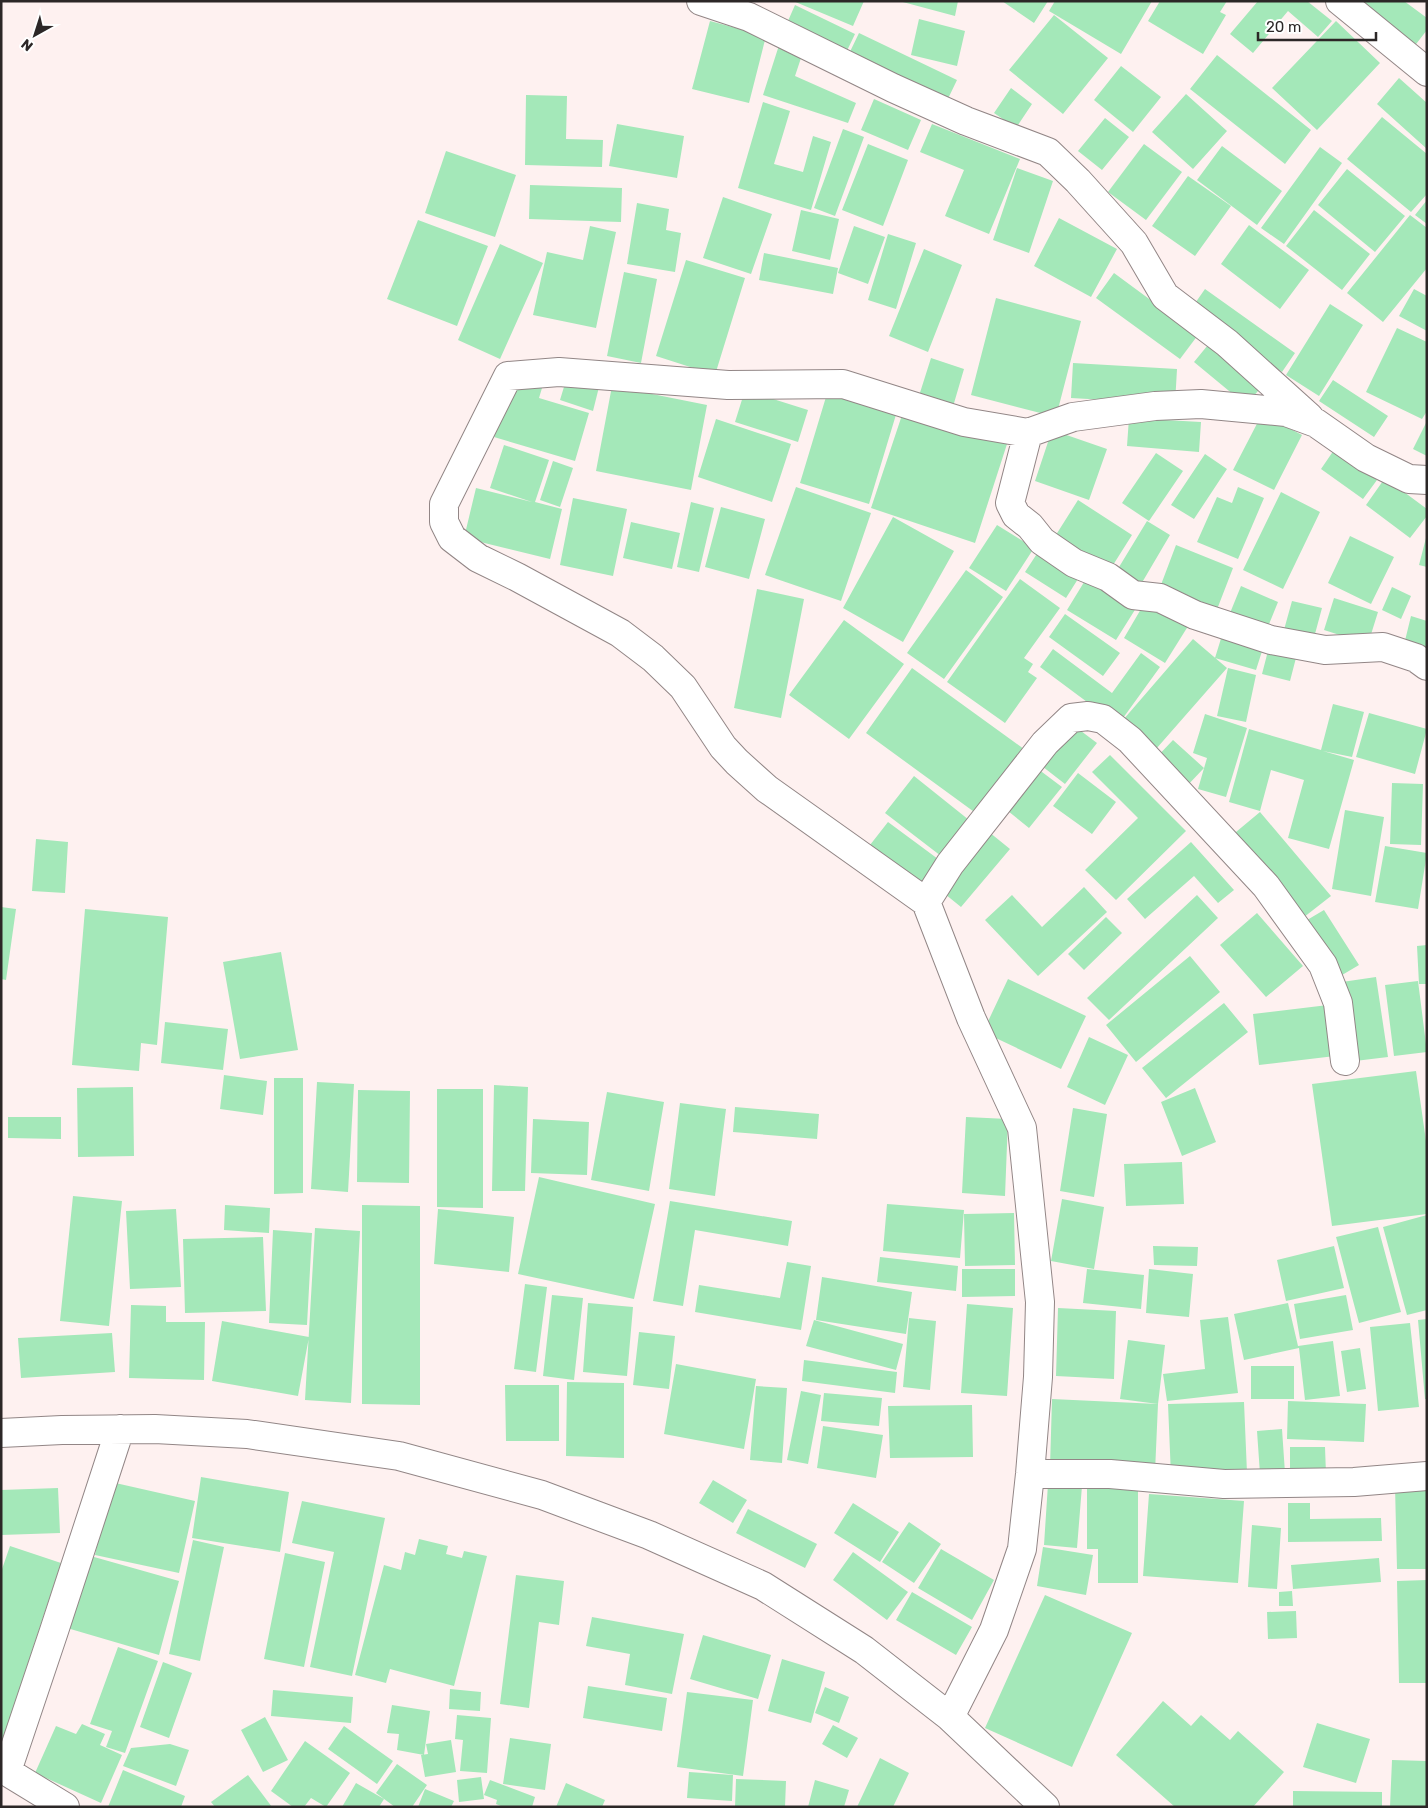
<svg xmlns="http://www.w3.org/2000/svg" width="1428" height="1808" font-family="Rubik,sans-serif">
<style>
.building{fill:#a4e8b9}
.lines{fill:none;stroke-linecap:round;stroke-linejoin:round}
.minor-casing{stroke:#928686;stroke-width:30}
.minor{stroke:#fff;stroke-width:28}
</style>
<rect width="100%" height="100%" fill="#fef1f0"/>
<path class="building" d="M793,1H864L853,26Z
M899,1H958L955,16Z
M1002,1H1048L1034,23Z
M1055,1H1152L1121,54L1049,11Z
M1160,1H1227L1220,12L1226,15L1203,54L1148,21Z
M1258,1H1307L1332,21L1318,37L1288,11L1253,53L1230,34Z
M1350,1H1404L1427,18V30L1413,48Z
M795,5L855,34L843,59L784,30Z
M1054,15L1108,58L1063,114L1009,70Z
M919,19L965,31L957,66L911,55Z
M710,21L766,36L749,103L692,89Z
M1336,21L1380,63L1317,130L1272,88Z
M859,33L957,80L944,107L846,60Z
M781,39L804,49L795,76L856,103L848,123L763,95Z
M1217,55L1311,130L1285,164L1190,89Z
M1121,66L1161,97L1133,132L1094,100Z
M1399,78L1427,103V149L1377,104Z
M1011,88L1032,104L1016,128L994,113Z
M1186,94L1227,131L1193,169L1152,132Z
M526,95L567,96L566,139L603,140L602,167L525,165Z
M874,99L921,120L908,150L861,130Z
M763,102L790,111L774,164L803,172L813,136L831,142L811,210L738,188Z
M1382,117L1427,154V194L1411,212L1347,159Z
M1105,118L1129,137L1102,170L1078,151Z
M617,124L684,136L677,178L609,166Z
M932,124L1020,159L989,234L945,216L964,170L920,152Z
M843,129L864,137L835,216L814,208Z
M868,144L908,160L883,226L842,210Z
M1144,144L1182,172L1146,220L1108,192Z
M1222,146L1282,191L1257,225L1197,180Z
M1320,147L1342,163L1284,244L1261,228Z
M446,151L516,175L495,237L425,213Z
M1017,168L1053,181L1029,253L993,240Z
M1347,169L1405,216L1375,252L1318,205Z
M1188,176L1231,206L1195,256L1152,226Z
M530,185L622,188L621,222L529,219Z
M723,197L772,214L751,274L703,258Z
M1427,200V224L1415,215Z
M637,203L669,209L666,230L681,233L675,272L627,264Z
M801,210L839,219L830,260L792,251Z
M1314,210L1370,254L1342,290L1286,246Z
M1410,215L1427,228V268L1383,322L1347,293Z
M1059,218L1117,249L1091,297L1034,266Z
M418,220L488,246L457,326L387,299Z
M1249,225L1309,270L1280,309L1221,264Z
M590,226L616,232L596,328L533,315L547,252L583,260Z
M854,226L885,237L868,284L838,273Z
M888,234L916,243L896,309L868,300Z
M500,244L543,263L500,359L458,340Z
M924,249L962,265L928,352L889,336Z
M764,253L838,268L833,294L759,280Z
M686,260L745,278L715,375L656,356Z
M624,272L657,279L641,363L607,356Z
M1114,273L1198,335L1180,359L1096,298Z
M1205,289L1295,353L1282,372L1191,309Z
M1414,289L1427,296V331L1399,316Z
M996,298L1081,321L1056,417L971,395Z
M1330,304L1363,325L1319,396L1286,375Z
M1397,328L1427,342V411L1422,419L1366,392Z
M1212,340L1264,384L1246,405L1194,362Z
M931,358L964,369L952,410L918,399Z
M1073,363L1177,369L1175,404L1071,398Z
M567,377L599,387L593,411L560,400Z
M512,379L542,388L539,398L589,413L575,461L494,437Z
M1333,380L1388,416L1374,437L1319,401Z
M612,386L707,405L691,490L596,471Z
M829,387L898,408L869,504L800,483Z
M745,390L808,410L798,442L735,422Z
M904,409L1007,444L975,543L871,508Z
M1262,414L1302,435L1274,490L1233,470Z
M1129,418L1201,422L1199,452L1127,446Z
M716,419L791,444L772,502L698,477Z
M1427,421V456L1413,449Z
M1052,430L1107,449L1089,500L1035,481Z
M504,445L549,460L535,502L562,509L550,559L464,538L476,488L532,502L490,488Z
M1334,450L1377,480L1363,499L1321,469Z
M1156,453L1183,471L1149,521L1122,503Z
M1205,454L1227,469L1194,519L1171,505Z
M553,461L573,468L560,507L540,500Z
M1385,478L1427,509V516L1410,538L1366,505Z
M796,487L871,513L841,601L765,575Z
M1238,487L1264,498L1238,559L1197,542L1217,497L1232,503Z
M1281,492L1320,512L1283,589L1243,570Z
M573,498L627,509L613,576L560,565Z
M1078,500L1132,535L1108,573L1054,538Z
M691,502L714,508L699,572L677,567Z
M721,507L765,519L749,579L705,567Z
M893,517L954,551L903,642L843,608Z
M1147,521L1170,535L1140,586L1116,572Z
M631,522L680,533L672,569L623,558Z
M997,525L1034,548L1006,591L969,568Z
M1350,536L1394,557L1371,604L1328,583Z
M1426,538L1427,539V567L1419,565Z
M1176,545L1233,568L1216,612L1159,590Z
M1042,546L1083,571L1066,598L1025,572Z
M966,570L1003,597L944,679L907,653Z
M1089,574L1138,605L1116,640L1067,610Z
M1020,579L1060,608L1024,658L1033,664L1028,672L1037,678L1005,723L947,682Z
M1241,586L1278,602L1265,634L1228,618Z
M1392,587L1411,596L1401,619L1382,610Z
M757,589L804,599L781,718L734,708Z
M1148,597L1190,623L1165,663L1124,638Z
M1334,598L1378,612L1368,644L1324,630Z
M1292,601L1322,608L1312,645L1282,637Z
M1065,614L1120,653L1103,676L1049,637Z
M1411,616L1427,621V659L1402,653Z
M844,620L904,664L849,739L789,695Z
M1223,632L1264,645L1256,670L1215,658Z
M1193,639L1227,668L1156,749L1123,720Z
M1269,647L1297,654L1290,681L1262,674Z
M1053,649L1112,693L1141,653L1160,667L1118,725L1040,667Z
M912,668L1024,749L977,814L866,733Z
M1228,668L1256,675L1246,722L1217,716Z
M1333,704L1364,712L1352,757L1323,751L1354,760L1329,849L1288,838L1304,780L1271,770L1260,811L1229,802L1249,729L1321,750Z
M1369,713L1427,729L1415,774L1356,757Z
M1205,714L1247,728L1226,797L1198,789L1207,758L1193,753Z
M1069,722L1097,743L1065,784L1038,763Z
M1173,740L1204,768L1185,788L1154,760Z
M1110,755L1186,831L1116,900L1085,870L1138,818L1092,772Z
M1034,766L1062,787L1029,828L1003,807Z
M1078,773L1116,802L1092,834L1053,806Z
M914,776L969,820L941,856L885,813Z
M1392,783L1423,784L1421,845L1390,844Z
M1345,810L1384,817L1371,896L1332,889Z
M1260,812L1331,896L1299,921L1230,837Z
M888,822L938,859L921,883L870,845Z
M989,832L1010,849L961,907L940,890Z
M36,839L68,842L65,893L32,891Z
M1191,842L1234,890L1218,903L1194,876L1145,919L1127,899Z
M1385,846L1427,853L1418,909L1375,902Z
M1084,887L1107,912L1038,976L985,920L1012,895L1042,927Z
M1197,895L1218,918L1109,1020L1087,998Z
M1,907L16,909L6,980L1,979Z
M85,909L168,917L157,1045L141,1043L139,1071L72,1065Z
M1324,910L1359,965L1337,978L1302,923Z
M1257,913L1303,966L1266,997L1220,945Z
M1106,917L1122,933L1084,970L1068,954Z
M1427,945V984H1419L1417,946Z
M281,952L298,1050L240,1059L223,962Z
M1190,956L1220,992L1136,1062L1106,1025Z
M1376,977L1388,1057L1355,1061L1342,982Z
M1008,979L1086,1016L1061,1069L983,1032Z
M1418,981L1427,1052L1394,1056L1385,985Z
M1224,1003L1248,1032L1166,1098L1142,1068Z
M1328,1005L1335,1056L1259,1065L1253,1014Z
M165,1022L228,1029L223,1070L161,1063Z
M1089,1037L1128,1055L1105,1105L1067,1087Z
M1416,1071L1427,1148V1214L1332,1226L1312,1084Z
M224,1075L267,1081L263,1115L220,1109Z
M274,1078H303V1193L274,1194Z
M317,1082L354,1084L348,1192L311,1189Z
M494,1085L528,1087L525,1191H492Z
M133,1087L134,1156L78,1157L77,1088Z
M1195,1088L1216,1142L1182,1156L1161,1102Z
M437,1089H483V1208L437,1207Z
M358,1090L410,1091L409,1183L357,1182Z
M607,1092L664,1102L649,1191L591,1180Z
M680,1103L726,1109L715,1196L669,1189Z
M735,1107L819,1114L817,1139L733,1132Z
M1073,1108L1107,1114L1094,1197L1060,1191Z
M8,1117H61V1139L8,1138Z
M966,1117L1008,1119L1005,1196L962,1193Z
M533,1119L589,1122L587,1175L531,1173Z
M1182,1162L1184,1204L1126,1206L1124,1164Z
M539,1177L655,1204L634,1299L518,1274Z
M73,1196L122,1201L109,1326L60,1321Z
M1062,1199L1104,1207L1094,1269L1051,1261Z
M670,1201L792,1221L788,1246L695,1230L683,1306L653,1301Z
M887,1204L964,1210L960,1258L883,1251Z
M225,1205L270,1208L269,1233L224,1230Z
M362,1205L420,1206V1405L362,1404Z
M176,1209L181,1287L130,1289L126,1211Z
M438,1209L514,1217L509,1272L434,1264Z
M1014,1213L1015,1265L965,1266L964,1214Z
M1427,1215V1310L1407,1315L1383,1227Z
M1378,1227L1401,1312L1359,1323L1336,1237Z
M315,1228L360,1231L351,1403L305,1400Z
M273,1230L312,1233L307,1325L269,1323Z
M263,1237L266,1311L185,1313L183,1239Z
M1153,1246L1198,1247L1197,1266L1154,1265Z
M1334,1246L1344,1288L1286,1301L1277,1260Z
M880,1257L958,1266L956,1291L877,1282Z
M787,1262L811,1266L801,1330L695,1312L699,1285L780,1298Z
M962,1269H1015V1296L962,1297Z
M1087,1269L1144,1275L1141,1309L1083,1303Z
M1149,1269L1193,1274L1189,1317L1146,1313Z
M822,1277L912,1292L906,1334L816,1320Z
M525,1284L547,1287L536,1372L514,1369Z
M552,1295L583,1298L574,1380L543,1376Z
M1346,1295L1353,1330L1300,1339L1294,1304Z
M588,1303L633,1307L627,1376L583,1372Z
M1288,1303L1298,1346L1333,1341L1340,1396L1305,1400L1299,1348L1244,1360L1234,1314Z
M967,1304L1013,1308L1007,1396L961,1393Z
M131,1305L166,1306V1322H205L204,1380L129,1378Z
M1058,1308L1116,1311L1114,1379L1056,1376Z
M1228,1317L1238,1393L1167,1401L1163,1374L1205,1369L1200,1320Z
M909,1318L936,1321L930,1390L903,1387Z
M1427,1319V1399H1425L1418,1320Z
M814,1320L903,1344L896,1370L806,1346Z
M222,1321L309,1337L298,1396L212,1381Z
M1410,1323L1419,1407L1378,1411L1370,1327Z
M639,1332L675,1336L669,1389L633,1385Z
M112,1333L115,1372L21,1378L18,1338Z
M1128,1340L1165,1345L1158,1404L1120,1399Z
M1360,1348L1366,1389L1347,1392L1341,1351Z
M804,1360L897,1372L895,1393L802,1381Z
M676,1364L756,1379L744,1449L664,1434Z
M1251,1366H1294V1399H1251Z
M567,1382L624,1383V1458L566,1456Z
M505,1385H559V1441H506Z
M756,1386L787,1388L782,1463L750,1460Z
M801,1391L821,1395L808,1464L787,1460Z
M824,1393L882,1398L879,1426L821,1421Z
M1052,1399L1158,1404L1155,1472L1050,1467Z
M1288,1401L1366,1404L1364,1442L1287,1439Z
M1244,1402L1247,1473L1171,1476L1168,1404Z
M972,1405L973,1457L890,1458L888,1406Z
M823,1426L883,1435L876,1478L817,1468Z
M1282,1429L1285,1473L1260,1474L1257,1431Z
M1290,1447H1325L1326,1474H1290Z
M201,1477L289,1492L280,1552L192,1538Z
M713,1480L747,1500L733,1523L699,1503Z
M111,1482L195,1501L179,1573L95,1555Z
M1138,1482V1583H1098V1549H1087V1483Z
M1048,1484L1082,1486L1077,1548L1044,1545Z
M1395,1486H1427V1569H1397Z
M58,1488L60,1533L1,1535V1490Z
M1149,1494L1244,1501L1238,1583L1143,1576Z
M302,1501L385,1518L352,1676L310,1667L334,1552L292,1543Z
M853,1503L899,1532L880,1562L834,1533Z
M1288,1503H1310V1519L1381,1518L1382,1541L1288,1542Z
M748,1509L817,1544L805,1568L736,1533Z
M909,1522L941,1544L914,1583L882,1562Z
M1252,1525L1281,1528L1277,1589L1248,1587Z
M419,1539L448,1546L446,1554L462,1558L464,1551L487,1556L454,1686L390,1669L386,1683L355,1675L384,1565L401,1570L405,1552L415,1555Z
M193,1540L224,1547L200,1661L169,1654Z
M10,1546L61,1563L2,1742L1,1572Z
M1043,1547L1093,1555L1086,1595L1037,1586Z
M941,1549L994,1580L972,1620L918,1588Z
M853,1552L908,1592L887,1620L833,1580Z
M285,1553L325,1562L304,1667L264,1659Z
M87,1555L179,1581L159,1655L67,1628Z
M1379,1558L1381,1582L1293,1589L1291,1565Z
M516,1575L564,1581L559,1625L539,1622L529,1708L500,1704Z
M1427,1580V1683H1399L1397,1581Z
M1292,1591L1293,1606H1279V1592Z
M912,1592L972,1627L956,1655L896,1620Z
M1045,1595L1132,1633L1072,1767L985,1728Z
M1296,1611L1297,1638L1268,1639L1267,1612Z
M592,1617L684,1634L672,1694L625,1685L630,1654L586,1646Z
M703,1635L771,1655L758,1699L690,1679Z
M118,1647L158,1661L125,1753L106,1747L112,1731L90,1724Z
M782,1659L825,1672L811,1723L768,1711Z
M163,1662L192,1673L169,1738L140,1727Z
M588,1686L667,1698L662,1731L583,1718Z
M825,1687L849,1697L839,1723L815,1713Z
M450,1689L481,1692L480,1711L449,1709Z
M273,1690L353,1697L351,1723L271,1716Z
M687,1692L753,1700L743,1776L677,1767Z
M1163,1701L1191,1726L1201,1715L1230,1740L1238,1731L1284,1772L1253,1807H1175L1116,1755Z
M392,1705L430,1711L424,1755L397,1750L399,1734L387,1733Z
M457,1715L491,1718L487,1773L460,1771L463,1740L455,1739Z
M265,1717L288,1760L263,1772L241,1730Z
M1317,1723L1370,1739L1356,1783L1303,1767Z
M82,1724L105,1734L100,1745L122,1755L101,1803L35,1773L56,1726L76,1734Z
M833,1725L858,1738L847,1758L822,1744Z
M344,1726L393,1761L377,1784L328,1749Z
M510,1738L551,1744L545,1790L503,1784Z
M451,1740L456,1772L425,1777L421,1755L428,1754L426,1744Z
M305,1741L350,1773L326,1807L311,1798L304,1807H293L271,1791Z
M170,1744L189,1750L176,1786L123,1766L131,1748Z
M880,1758L909,1773L893,1807H857Z
M1392,1760L1427,1761V1807H1390Z
M397,1764L427,1785L412,1807H395L376,1793Z
M123,1770L185,1796L181,1807H108Z
M689,1772L733,1775L732,1801L687,1798Z
M248,1775L272,1807H215L211,1802Z
M481,1777L484,1799L459,1802L457,1780Z
M736,1779L786,1781L785,1807H735Z
M490,1780L535,1797L532,1807H503L496,1804L497,1800L484,1795Z
M815,1780L849,1790L844,1807H808Z
M356,1783L384,1799L379,1807H342Z
M566,1783L605,1800L602,1807H556Z
M425,1789L454,1801L451,1807H418Z
M1293,1791L1382,1792V1807H1293Z"/>
<g class="lines">
<g class="minor-casing">
<path id="minor" d="M701,1L749,17L893,88L966,121L1048,152L1078,181L1134,243L1165,296L1227,343L1309,417
M1340,1L1427,72
M1028,433L1010,503L1016,515L1030,526L1042,541L1074,563L1108,577L1133,595L1160,598L1195,615L1271,640L1325,650L1383,647L1416,658L1427,666
M926,902L950,864L1045,743L1071,718L1088,716L1103,719L1130,740L1266,886L1323,965L1338,1003L1345,1061
M1,1433L62,1430L155,1429L247,1434L399,1456L542,1495L649,1535L763,1586L864,1650L950,1717L1045,1807
M1030,1474H1110L1224,1484L1354,1482L1427,1476
M950,1717L994,1630L1022,1549L1030,1474L1038,1377L1040,1302L1022,1128L971,1018L926,902L767,789L737,762L723,747L683,687L653,658L620,633L517,577L478,558L452,538L444,522V504L508,376L559,372L728,385L843,384L964,422L1028,433L1073,417L1155,406L1201,404L1286,412L1316,423L1366,458L1409,479L1427,480
M1,1768L65,1807
M7,1771L54,1631L120,1429"/>
</g>
<use href="#minor" class="minor"/>
</g>
<rect width="1428" height="1808" fill="none" stroke="#2c2727" stroke-width="5"/>
<g transform="translate(35 35) rotate(219)" stroke="#ffffff" stroke-width="4" paint-order="stroke">
<path d="M0-4L9 19L0 12L-9 19Z" fill="#2c2727"/>
<text y="-8" font-size="14" font-weight="bold" text-anchor="middle" fill="#2c2727">N</text>
</g>
<path d="M1258 32v8h118v-8" fill="none" stroke="#2c2727" stroke-width="2.5"/>
<text x="1266" y="32" font-size="15" fill="#2c2727" stroke="#ffffff" stroke-width="4" paint-order="stroke">20 m</text>
</svg>
